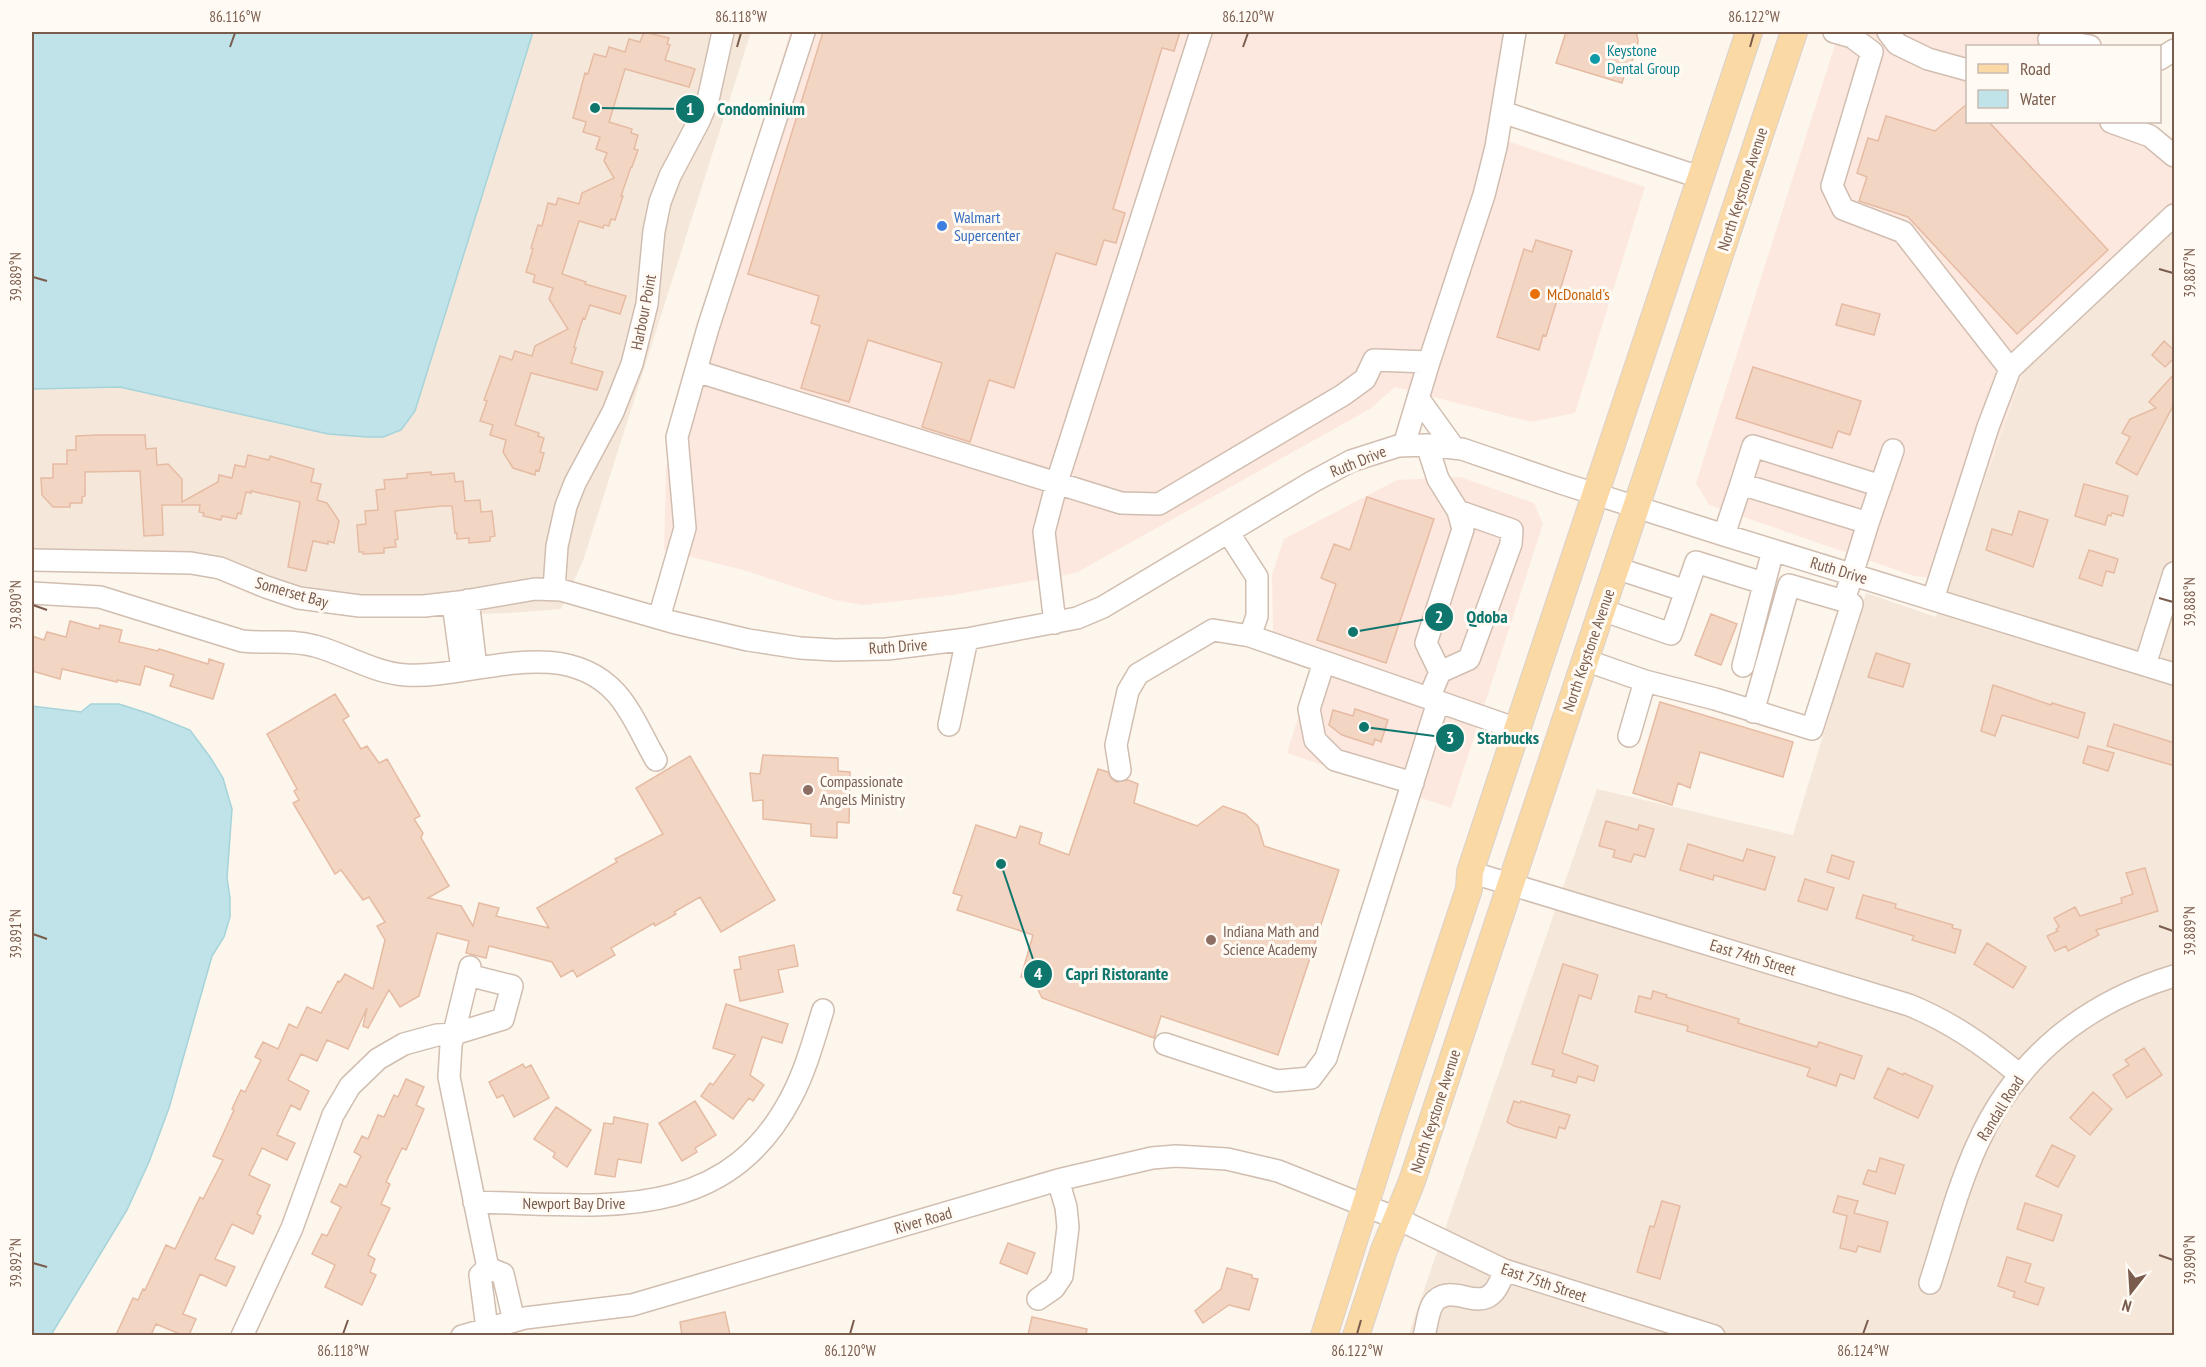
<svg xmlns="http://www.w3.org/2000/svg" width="2206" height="1367" font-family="'PT Sans Narrow',sans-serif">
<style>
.residential{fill:#f5e8da}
.commercial{fill:#fde8e0}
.water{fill:#bfe3e8;stroke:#a5d3da;stroke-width:1.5}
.building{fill:#f3d5c3;stroke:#e6bba3;stroke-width:1.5}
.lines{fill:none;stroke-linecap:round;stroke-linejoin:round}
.minor-casing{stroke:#d1beb0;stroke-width:24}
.major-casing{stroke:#dad1cd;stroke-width:28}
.minor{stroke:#fff;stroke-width:21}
.major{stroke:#fbd9a5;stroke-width:26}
.ticks{fill:none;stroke:#7a5c4d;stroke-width:2}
.culture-dot{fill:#0f9aa8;stroke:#fffaf3;stroke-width:2}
.shop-dot{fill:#3f7fe0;stroke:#fffaf3;stroke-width:2}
.food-dot{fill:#e8710a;stroke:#fffaf3;stroke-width:2}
.education-dot{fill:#8d6e63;stroke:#fffaf3;stroke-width:2}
.labels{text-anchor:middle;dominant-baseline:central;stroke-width:6;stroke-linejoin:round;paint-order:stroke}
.culture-label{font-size:16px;fill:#0d838f;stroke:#fffaf3;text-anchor:start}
.street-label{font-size:16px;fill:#7a5c4d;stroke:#fffaf3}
.shop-label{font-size:16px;fill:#366cbe;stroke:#fffaf3;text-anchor:start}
.food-label{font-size:16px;fill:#c56008;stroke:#fffaf3;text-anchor:start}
.education-label{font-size:16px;fill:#785e54;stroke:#fffaf3;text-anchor:start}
.leader{fill:none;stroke:#0f766e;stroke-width:2}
.callout-dot{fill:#0f766e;stroke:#fffaf3;stroke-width:2}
.mark-label{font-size:18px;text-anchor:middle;font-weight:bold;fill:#fff}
.callout-label{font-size:18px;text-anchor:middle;font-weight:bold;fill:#0f766e;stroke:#fffaf3;stroke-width:6;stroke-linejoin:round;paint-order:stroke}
.neatline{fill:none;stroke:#7a5c4d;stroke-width:2}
.ticks-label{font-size:15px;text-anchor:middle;fill:#7a5c4d}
</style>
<rect width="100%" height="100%" fill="#fdf6ec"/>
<path class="residential" d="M533,32H751L583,561L561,609L511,613L377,617L310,611L254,596L197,571L32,569V389L120,387L328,434L383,437L485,188Z
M2174,227V1335L1408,1336L1597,789L1793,835L1866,593L1936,617L2023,372Z"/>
<path class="commercial" d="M790,32H1506L1489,135L1645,187L1575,413L1531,422L1395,387L1370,409L1076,573L953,595L863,605L835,600L743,570L664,550L666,468Z
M1839,32H2089L2084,46H1968V122H2139L2174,138V227L2023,372L1948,580L1914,576L1709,505L1696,483Z
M1460,477L1534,503L1543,524L1451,808L1287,753L1319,651L1273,635L1272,574L1284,539L1397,480Z"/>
<path class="water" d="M32,32H533L415,411L401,430L383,437H367L328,434L120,387L32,389Z
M91,704H119L150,714L190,730L210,757L223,778L232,809L227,878L230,898V917L224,937L212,956L169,1108L149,1162L127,1210L51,1335H32V706L81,712Z"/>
<path class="building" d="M644,32L669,38L667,44L670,45L665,60L695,69L689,87L625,69L609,122L632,129L631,133L638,135L634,149L638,150L632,167H631L621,196H623L615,220L611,219L609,226L604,225L603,228L579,221L562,274L586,282L585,284L626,296L620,314L590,305L585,319L583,318L574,347L576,348L571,363L603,372L597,390L531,373L515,425L539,433L538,436L544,438L540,452L544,453L539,471L536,470L535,475L513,468L503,452L506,440L490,435L493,425L480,421L487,401L484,400L500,356L512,360L515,351L532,356L535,346L568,329L549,299L553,288L533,282L535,275L526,272L533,249L531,248L538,225L542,226L548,203L556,205L558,198L579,204L582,193L614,178L604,161L607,153L596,149L600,137L583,132L586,122L573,118L585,73L588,74L594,54L606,57L609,47L625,52L629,39L640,42Z
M823,32H1180L1174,51L1162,48L1113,209L1125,213L1116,243L1104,240L1096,265L1056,253L1014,388L989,380L970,442L922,427L942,363L868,340L849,402L801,388L820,326L811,323L819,296L748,274Z
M1566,32H1636L1638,40L1637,51L1632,61L1627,65L1622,83L1556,63Z
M1968,103V122H1989L2108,250L2017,334L1908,217L1859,201L1867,177L1857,173L1868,138L1878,141L1886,116L1935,131Z
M1536,240L1572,251L1546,336L1543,335L1539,350L1497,337L1524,249L1532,252Z
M1842,304L1880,314L1874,335L1836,325Z
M2164,341L2175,351V357L2165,367L2152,355Z
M1753,367L1861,401L1850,435L1838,431L1832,448L1736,418Z
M2175,373V402L2137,475L2116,463L2130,437L2122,433L2130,419L2156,408L2149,402Z
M98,435H145L146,449L156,448L157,465L168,464L182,479V502L218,482L219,475L232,478L235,465L245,467L248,455L269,460L270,456L314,469L311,482L321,484L317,500L327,503L339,521L334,543L328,541V544L313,541L306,571L288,567L300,502L251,491V493L246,492L241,514L238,513L236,519L222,516L221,520L203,516L204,513L199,512L200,505H162L163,535L144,536L140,471L85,472V496L82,497V503H70V507H53L42,495L41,478H53V464H67V450H76V436Z
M431,472V475L454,473L455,482L463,481L465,501L480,500L481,512L492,511L495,536L490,537V541L469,543V538L457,539V533H455L452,506H441L395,511L398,539L395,540L396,547L384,548V553L363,554V552H359L357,525L366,524L365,511L378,510L376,490L385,489L384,480L407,478V474Z
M2084,484L2128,496L2123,516L2112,513L2111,516L2108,515L2105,525L2075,516Z
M1367,497L1434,519L1386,663L1317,640L1336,584L1321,578L1334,544L1350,550Z
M2019,511L2048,520L2033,567L1986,550L1992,529L2012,535Z
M2089,550L2118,559L2114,573L2106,571L2102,586L2079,578Z
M1711,614L1737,624L1721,665L1695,655Z
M70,621L99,629L100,625L122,630L119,642L158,651L159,649L208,664L209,659L224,664L213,699L170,686L174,675L145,666L140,685L117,680V682L62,669L60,679L32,671V636L44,640L47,632L66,637Z
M1876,653L1910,664L1903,687L1868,677Z
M1993,685L2051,705L2052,703L2085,713L2078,738L2002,715L1995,736L1981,731Z
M335,694L349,716L343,720L361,749L367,746L379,763L387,759L420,816L414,819L423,833L421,838L449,886L428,898L461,906L473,926L479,903L499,908L496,916L549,928L537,908L617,862L615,859L663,834L636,788L690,756L775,900L721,932L700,897L674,912L676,914L655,926L654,923L611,948L615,955L577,977L573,970L561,977L552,962L489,946L486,958L466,953L469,941L437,933L419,996L400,1007L389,990L368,1028L363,1026L367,1008L348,1049L327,1040L317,1061L301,1054L288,1080L309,1091L300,1110L291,1105L277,1135L295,1143L287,1160L262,1148L249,1175L270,1185L257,1214L261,1216L253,1234L232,1224L215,1259L235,1267L226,1286L200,1274L183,1314L196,1319L189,1335H182L156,1324L151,1335H116L133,1298L138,1300L143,1289L145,1290L166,1245L175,1249L200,1197L203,1199L223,1160L213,1156L234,1110L232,1109L241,1090L245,1092L261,1060L255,1057L263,1042L278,1049L289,1024L297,1028L307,1007L321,1013L338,981L340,982L345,974L373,989L385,940L377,926L385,922L369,897L363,900L341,870L335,874L293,803L299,800L294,791L297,789L267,734Z
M1660,702L1793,742L1783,777L1700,752L1690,788L1678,783L1672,805L1633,793Z
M1355,709L1388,720L1381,742L1375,739L1373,745L1342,735L1329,725L1333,710L1353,716Z
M2114,724L2175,743V766L2107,746Z
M2088,746L2114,753L2108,771L2083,763Z
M763,755L838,758V771L850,772L849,823L837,822V838L811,836V824L763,819V800L753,801L750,773L760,774Z
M1098,769L1108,772L1111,778L1116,782L1128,780L1138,784L1134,803L1197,826L1223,806L1245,814L1258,826L1264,846L1339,870L1278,1055L1161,1016L1154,1038L1042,998L1034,981L1021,977L1033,935L957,910L962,896L953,893L976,825L1016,838L1020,826L1042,833L1039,844L1069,855Z
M1606,821L1638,830L1639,825L1654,829L1645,857L1634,854L1631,862L1613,857L1615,850L1599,846Z
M1688,844L1743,861L1747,849L1775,857L1765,890L1714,875L1713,880L1680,870Z
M1832,855L1854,862L1849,879L1827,872Z
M2145,868L2158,911L2096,930L2099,935L2068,951L2066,946L2055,951L2047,936L2058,931L2056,929L2059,927L2054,918L2075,907L2080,916L2122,903L2121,898L2133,894L2126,873Z
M1805,879L1834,888L1827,910L1798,901Z
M1863,895L1896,904L1895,908L1953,925L1952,928L1961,930L1955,953L1912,940L1914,936L1856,918Z
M1987,943L2026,967L2013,988L1974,964Z
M794,945L798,966L778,970L783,992L740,1001L734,970L741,969L739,957Z
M1563,964L1598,975L1591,999L1579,995L1562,1053L1598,1066L1594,1081L1578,1076L1576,1083L1552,1076L1554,1070L1532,1064Z
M1653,991L1667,995L1666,997L1739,1019L1738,1023L1817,1047L1819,1042L1862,1056L1854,1079L1840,1074L1836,1086L1807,1076L1810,1068L1687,1031L1688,1026L1635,1012L1639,996L1651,999Z
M726,1004L788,1024L782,1043L762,1037L750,1075L764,1085L753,1101L749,1098L733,1119L701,1096L710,1083L713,1085L735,1055L713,1048Z
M2144,1048L2162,1075L2127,1098L2113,1075L2129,1065L2125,1060Z
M523,1064L525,1068L531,1065L549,1098L514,1117L503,1095L497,1098L489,1082Z
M1888,1068L1903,1075L1904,1073L1933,1086L1918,1118L1874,1098Z
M406,1079L424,1087L416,1105L424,1109L406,1150L402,1148L386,1182L390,1184L381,1204L390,1208L368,1255L375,1259L370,1272L376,1275L362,1305L325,1287L335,1265L312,1254L322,1234L327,1236L341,1207L331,1202L340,1184L346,1187L361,1156L354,1152L362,1136L368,1139L378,1115L384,1117L394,1095L398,1097Z
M2093,1092L2112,1109L2090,1135L2070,1118Z
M695,1101L716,1135L695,1148L697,1152L682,1161L659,1123Z
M1514,1101L1520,1103L1521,1101L1570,1115L1565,1129L1559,1127L1556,1138L1514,1126L1507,1122Z
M556,1107L591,1130L567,1167L553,1157L555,1153L534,1139Z
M614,1117L648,1124L641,1163L618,1159L615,1177L595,1174L604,1123L613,1124Z
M2052,1145L2075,1156L2058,1187L2036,1176Z
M1880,1158L1904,1165L1895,1194L1863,1184L1868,1170L1876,1172Z
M1838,1196L1858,1201L1854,1213L1888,1222L1880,1252L1858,1246L1856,1252L1840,1248L1847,1216L1833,1212Z
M1662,1201L1680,1206L1660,1279L1637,1272L1650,1226L1654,1227Z
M2025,1203L2062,1215L2053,1241L2017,1229Z
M1008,1243L1035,1253L1027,1274L1000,1263Z
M2007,1257L2031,1264L2025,1282L2044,1288L2038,1305L2013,1297L2015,1292L1998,1286Z
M1227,1268L1252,1275V1278L1258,1279L1249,1310L1229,1305L1203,1323L1195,1311L1221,1289Z
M725,1312L730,1335H682L680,1322Z
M1032,1317L1087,1329L1086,1335H1028Z"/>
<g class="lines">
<g class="minor-casing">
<path id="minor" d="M1834,32L1852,37L1872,52L1832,186L1843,209L1903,232L2010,369L1988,427L1933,599
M1888,32L1897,44L1928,59L1968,70
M2049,39L2090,46
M2160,59L2174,50
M1502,112L1702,178
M2111,122L2150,136L2174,156
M1429,362L1484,195L1496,147L1515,32
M2010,369L2174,215
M696,371L1121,503L1159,504L1343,395L1365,379L1374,360L1429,362L1404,445
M1418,398L1454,448
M1427,445L1438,479L1458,511L1463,529L1426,643L1440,672
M1741,484L1753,446L1881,486
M1868,523L1893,450
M32,560L191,563L220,568L266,587L299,598L360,606H424L459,602L535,589L561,590L672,622L748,640L800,648L835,650L887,649L967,639L1077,618L1103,607L1312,482L1351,461L1398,446L1427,445L1462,449L1564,484L1724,535L2174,674
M1616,568L1686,591
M554,589L557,546L566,506L575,483L613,412L632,364L647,304L654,231L660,202L670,176L699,121L708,100L723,32
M32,593L100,597L242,641C267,644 291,639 315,646C345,654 374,673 406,675C473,679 561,633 616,693C633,712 643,738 656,760
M468,600L476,668
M453,603L462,670
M1602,610L1671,634L1696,562L1763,583
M659,618L685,528L677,437L708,328L804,32
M1055,623L1044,532L1057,482L1201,32
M1250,636L1517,729
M1585,660L1645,681
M1324,662L1309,709L1315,740L1335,760L1413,783
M2145,665L2174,573
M1743,666L1773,550
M1429,698L1440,672L1469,659L1511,544L1512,530L1458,511
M1753,712L1789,585L1844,601
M949,725L967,639
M1629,736L1645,681L1715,699L1812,729L1852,604L1844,601L1868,523L1741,484L1724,535
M1120,770L1116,745L1128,691L1138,674L1213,630L1250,636L1257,616V577L1228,532
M1470,872L1909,1005C1951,1022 1985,1046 2020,1075
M470,967L451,1045L449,1077L488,1268
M1165,1044L1277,1081L1311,1078L1326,1058L1438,702
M474,1202C598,1204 724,1228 792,1096C806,1069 814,1039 823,1010
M488,1268L503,1274L514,1321
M1930,1283C1945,1237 1957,1189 1977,1145C2016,1058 2085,1003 2174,976
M1038,1299L1054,1288L1062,1276L1068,1227L1066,1207L1058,1180
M487,1328L480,1275L488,1268
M242,1336L292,1228L333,1115L350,1086L378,1059L404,1044L437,1035L454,1034L503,1019L512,986L468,975
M462,1336L525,1318L632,1305L1058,1180L1152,1158L1176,1156L1227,1159L1278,1171L1396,1218L1504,1270L1714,1336
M1424,1336C1427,1326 1428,1307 1436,1300C1459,1281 1489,1325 1504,1270"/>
</g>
<g class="major-casing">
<path id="major" d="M1324,1336L1391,1124L1469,889L1470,872L1508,757L1749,32
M1356,1336L1384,1250L1412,1181L1794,32"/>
</g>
<use href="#minor" class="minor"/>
<use href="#major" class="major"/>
</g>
<path class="ticks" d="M230,47L235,33M737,47L741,33M1243,47L1248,33M1750,47L1754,33M2159,269L2173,273M33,277L47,281M2159,598L2173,602M33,605L47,610M2159,926L2173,931M33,934L47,939M2159,1255L2173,1260M33,1263L47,1267M343,1334L348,1320M850,1334L854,1320M1357,1334L1361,1320M1863,1334L1868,1320"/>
<circle class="culture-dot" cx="1595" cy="59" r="6"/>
<circle class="shop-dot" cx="942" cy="226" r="6"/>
<circle class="food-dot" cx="1535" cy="294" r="6"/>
<g class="education-dot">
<circle cx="808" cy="790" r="6"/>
<circle cx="1211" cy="940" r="6"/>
</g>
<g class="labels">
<g class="culture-label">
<text x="1607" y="50">Keystone<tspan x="1607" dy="18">Dental Group</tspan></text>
</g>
<g class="street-label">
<text transform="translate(1742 189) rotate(-72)">North Keystone Avenue</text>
<text transform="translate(643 312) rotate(-79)">Harbour Point</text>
<text transform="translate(1358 461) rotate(-22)">Ruth Drive</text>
<text transform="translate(1839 570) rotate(17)">Ruth Drive</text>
<text transform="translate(292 592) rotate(16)">Somerset Bay</text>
<text transform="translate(898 646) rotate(-4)">Ruth Drive</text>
<text transform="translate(1588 650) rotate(-71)">North Keystone Avenue</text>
<text transform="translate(1753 957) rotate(17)">East 74th Street</text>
<text transform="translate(2000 1108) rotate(-58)">Randall Road</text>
<text transform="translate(1435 1111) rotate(-72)">North Keystone Avenue</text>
<text x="574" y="1203">Newport Bay Drive</text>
<text transform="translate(923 1220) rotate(-16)">River Road</text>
<text transform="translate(1544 1282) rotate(19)">East 75th Street</text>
</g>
<g class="shop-label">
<text x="954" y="217">Walmart<tspan x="954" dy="18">Supercenter</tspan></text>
</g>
<g class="food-label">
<text x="1547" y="294">McDonald's</text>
</g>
<g class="education-label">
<text x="820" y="781">Compassionate<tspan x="820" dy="18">Angels Ministry</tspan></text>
<text x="1223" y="931">Indiana Math and<tspan x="1223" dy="18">Science Academy</tspan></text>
</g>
</g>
<path class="leader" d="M595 108L690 109M1353 632L1439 617M1364 727L1450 738M1001 864L1038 974"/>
<g class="callout-dot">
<circle cx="595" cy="108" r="6"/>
<circle cx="1353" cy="632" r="6"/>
<circle cx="1364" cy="727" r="6"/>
<circle cx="1001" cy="864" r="6"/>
<circle cx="690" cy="109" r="15"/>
<circle cx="1439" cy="617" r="15"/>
<circle cx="1450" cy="738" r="15"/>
<circle cx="1038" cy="974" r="15"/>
</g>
<g class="mark-label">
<text x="690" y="115">1</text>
<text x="1439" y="623">2</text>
<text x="1450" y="744">3</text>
<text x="1038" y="980">4</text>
</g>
<g class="callout-label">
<text x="761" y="115">Condominium</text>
<text x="1487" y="623">Qdoba</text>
<text x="1508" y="744">Starbucks</text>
<text x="1117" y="980">Capri Ristorante</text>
</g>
<rect width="2206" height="1367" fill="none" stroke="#fffaf3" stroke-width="66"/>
<rect x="1966" y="45" width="195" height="78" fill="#fffaf3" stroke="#cabbb1" stroke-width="1.5"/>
<rect x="1978" y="64" width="30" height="9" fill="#fbd9a5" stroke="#cabbb1" stroke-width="1.5"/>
<text x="2020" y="75" font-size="18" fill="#7a5c4d">Road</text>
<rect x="1978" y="90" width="30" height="18" fill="#bfe3e8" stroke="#cabbb1" stroke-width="1.5"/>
<text x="2020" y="105" font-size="18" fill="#7a5c4d">Water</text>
<g transform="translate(2131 1292) rotate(197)" stroke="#fffaf3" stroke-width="4.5" paint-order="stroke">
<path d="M0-4.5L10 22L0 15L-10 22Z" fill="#7a5c4d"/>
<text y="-9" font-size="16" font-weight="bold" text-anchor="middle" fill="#7a5c4d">N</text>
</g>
<rect x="33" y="33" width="2140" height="1301" class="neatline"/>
<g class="ticks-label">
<text x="235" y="22">86.116°W</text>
<text x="741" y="22">86.118°W</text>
<text x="1248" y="22">86.120°W</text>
<text x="1754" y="22">86.122°W</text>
<text transform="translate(2190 273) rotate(-90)" y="5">39.887°N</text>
<text transform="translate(16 277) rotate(-90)" y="5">39.889°N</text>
<text transform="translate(2190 602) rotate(-90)" y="5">39.888°N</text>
<text transform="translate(16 605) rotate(-90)" y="5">39.890°N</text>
<text transform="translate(2190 931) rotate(-90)" y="5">39.889°N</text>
<text transform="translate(16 934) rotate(-90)" y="5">39.891°N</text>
<text transform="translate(2190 1260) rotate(-90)" y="5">39.890°N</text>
<text transform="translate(16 1263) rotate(-90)" y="5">39.892°N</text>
<text x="343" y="1356">86.118°W</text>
<text x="850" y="1356">86.120°W</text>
<text x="1357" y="1356">86.122°W</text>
<text x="1863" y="1356">86.124°W</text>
</g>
</svg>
